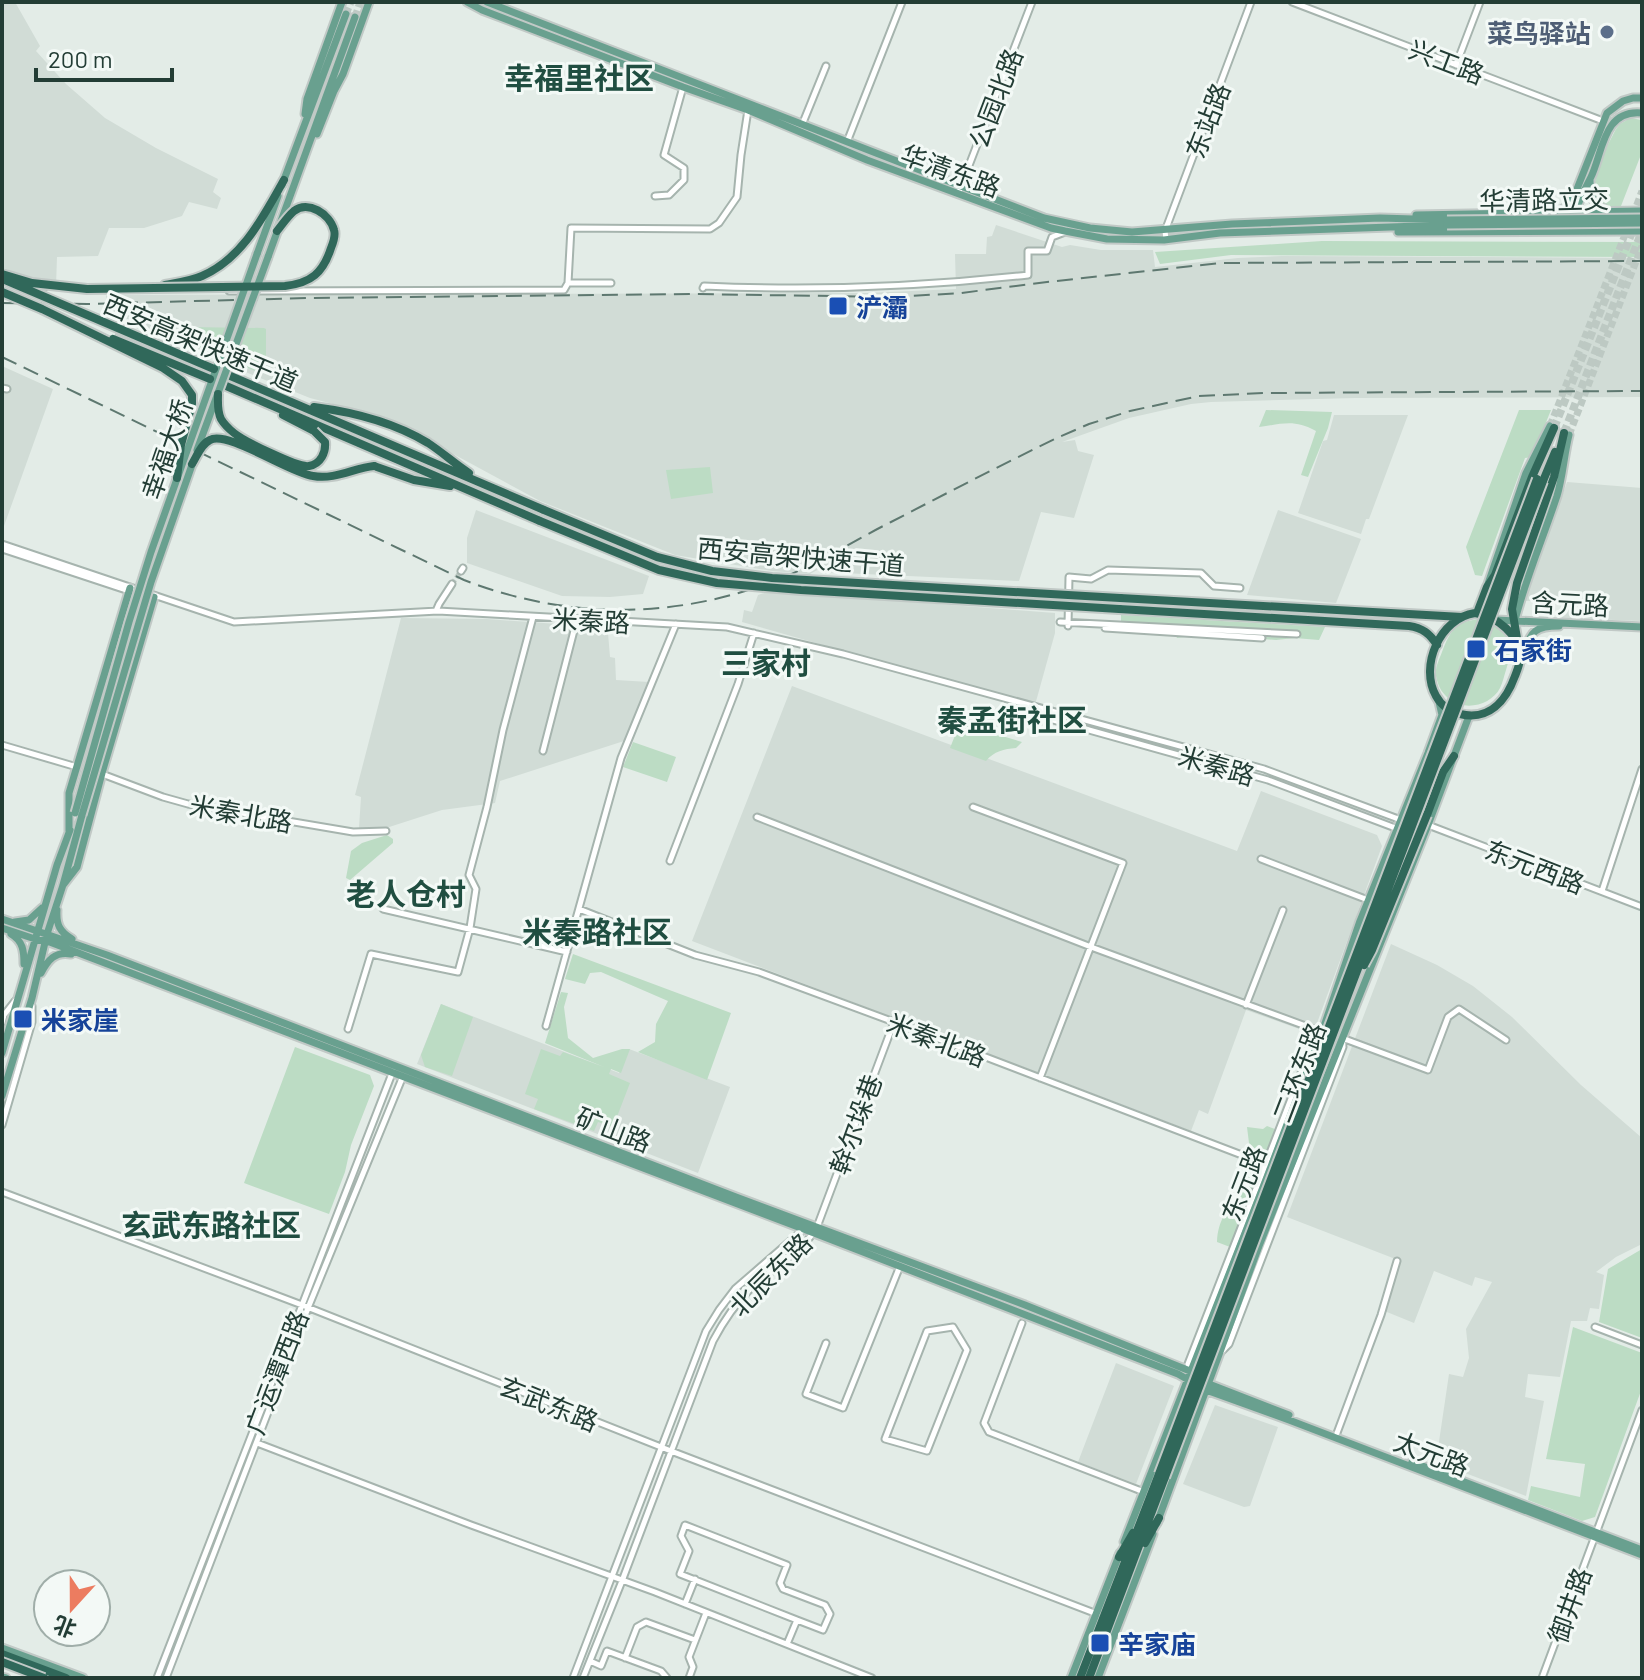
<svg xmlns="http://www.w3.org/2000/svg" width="1644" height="1680" font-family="Barlow,'Noto Sans SC',sans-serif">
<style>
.built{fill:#d1dcd6}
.green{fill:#bcdcc4}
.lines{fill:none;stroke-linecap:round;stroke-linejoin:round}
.minor-tunnel{stroke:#bdc9c3;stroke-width:5;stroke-dasharray:5 2.5;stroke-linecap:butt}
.major-tunnel{stroke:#bdc9c3;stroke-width:7;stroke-dasharray:7 3.5;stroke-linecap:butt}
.highway-tunnel{stroke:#bdc9c3;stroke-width:8;stroke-dasharray:8 4;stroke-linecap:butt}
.minor-casing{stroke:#a6b4ae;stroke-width:9}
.major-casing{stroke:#c1c9c6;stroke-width:11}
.highway-casing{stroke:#c1c9c6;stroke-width:12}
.minor{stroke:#fff;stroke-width:5}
.major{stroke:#69a08f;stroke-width:7}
.highway{stroke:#30685a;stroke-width:8}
.rail{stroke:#5e7870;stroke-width:2;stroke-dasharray:16 8;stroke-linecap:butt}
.major-bridge-casing{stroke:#c1c9c6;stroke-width:11;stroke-linecap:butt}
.highway-bridge-casing{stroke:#c1c9c6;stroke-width:12;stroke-linecap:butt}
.major-bridge{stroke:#69a08f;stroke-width:7}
.highway-bridge{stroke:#30685a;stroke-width:8}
.service-dot{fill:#5c6f8a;stroke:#f3f9f6;stroke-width:3}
.transit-dot{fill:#1a4fb4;stroke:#f3f9f6;stroke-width:3}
.labels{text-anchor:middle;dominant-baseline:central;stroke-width:6;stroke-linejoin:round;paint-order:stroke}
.service-label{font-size:26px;font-weight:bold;fill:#4e5e75;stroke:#f3f9f6;text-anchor:end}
.street-label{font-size:26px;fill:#233d35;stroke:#f3f9f6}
.transit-label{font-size:26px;font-weight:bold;fill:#164399;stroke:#f3f9f6;text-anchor:start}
.quarter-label{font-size:30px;font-weight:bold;fill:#204e41;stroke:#f3f9f6}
</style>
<rect width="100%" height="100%" fill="#e3ece7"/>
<path class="built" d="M2,2H15L40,46L36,51L66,84L105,118L156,148L218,179L213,192L221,198L217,209L189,202L182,216L144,228H109L98,256L57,257L56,286H45L2,267Z
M996,225L1062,247L1070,245L1101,250H1153L1155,267L1238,258L1282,256L1642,258V397L1355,398L1211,402L1191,404L1129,418L1062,442L1075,440L1078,451L1094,455L1074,518L1041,512L1019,581L820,572L819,569L810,574L772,571L675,555L540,501L444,449L360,411L310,398L109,317L106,295L867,293L956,289L955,254H986L987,237L992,236Z
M2,366L53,389L4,526L2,525Z
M1334,415H1408L1369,519H1366L1361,534L1298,513L1323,441L1327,440Z
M1567,482L1642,488V621L1562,618V600L1525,601Z
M476,510L649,576L643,594L610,597L562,596L467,563V538Z
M1278,510L1361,539L1336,603L1247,595Z
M770,591L1055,613V633L1035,705L742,622L744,610L752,612L758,595Z
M401,618L487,619L586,626L608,633L610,657L615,658L616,680L649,682L624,741L500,781L495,803L442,810L383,829L359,828L361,797L355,795Z
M792,686L1237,851L1261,791L1377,835L1382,846L1313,1034L1246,1010L1208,1114L1199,1110L1191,1131L692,941Z
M1391,944L1437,965L1473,986L1512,1017L1581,1085L1642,1138V1244L1616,1257L1596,1272L1604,1275L1599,1309L1590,1308L1587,1321H1571L1560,1377L1528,1374L1525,1397L1544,1401L1526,1496L1436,1462L1449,1374L1463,1377L1469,1358L1466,1329L1492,1282L1475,1277L1472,1286L1434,1271L1414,1323L1382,1310L1398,1260L1287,1217Z
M441,1004L619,1073L629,1049L730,1087L698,1173L417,1064Z
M1116,1363L1174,1386L1136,1484L1078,1462Z
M1215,1405L1278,1427L1250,1506L1244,1507L1183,1484Z"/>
<path class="green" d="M1630,118L1642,120V152L1621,206C1615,206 1607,208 1602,205C1582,193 1608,144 1616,129L1620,124Z
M1322,241L1642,242V257L1231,255L1160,264L1155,252Z
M186,327L264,328L266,329V361L261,371L258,372L180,340C178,333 180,331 186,327Z
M1266,410L1332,412L1328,428L1308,477L1301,475L1316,431C1294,419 1283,424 1259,427Z
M1519,410H1551L1532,457L1525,458L1482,576L1475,575L1466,547Z
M710,467L713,493L671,499L666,470Z
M1121,615L1325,627L1319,640L1295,638L1276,640L1187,633L1185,637L1177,638L1173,627L1121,626Z
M1480,619C1509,627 1515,642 1506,670C1504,676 1503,682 1500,688C1492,704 1468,711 1452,701C1443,695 1438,687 1436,676C1435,667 1439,660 1442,652C1450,631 1456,621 1480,619Z
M962,718L999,731V735L1022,742L1016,748C1004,749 994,751 986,761L950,748Z
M633,742L676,757L667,782L623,767Z
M387,835L393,839V843L350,880L346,878L351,851L362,843Z
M573,954L731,1013L707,1080L638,1052L655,1042L656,1024L668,1001L601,972L590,973L585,984L565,979Z
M561,992L568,993L564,1007L568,1038L593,1058L622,1049H630L621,1073L611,1069L609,1074L630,1083L613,1127L598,1122L594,1131L534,1109L538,1099L525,1094L541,1049L560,1056L563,1052L604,1067L545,1043Z
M441,1004L473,1017L452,1076L425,1067L421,1055Z
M295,1047L370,1075L374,1086L351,1145L345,1172L329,1214L244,1183Z
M1267,1126L1275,1129L1264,1159L1245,1152L1249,1143L1247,1127L1263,1129Z
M1251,1165L1260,1169L1230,1247L1217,1242C1218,1219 1227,1213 1236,1194C1242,1183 1243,1176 1251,1165Z
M1642,1249V1338L1599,1322L1608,1269Z
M1573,1327L1642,1353V1388L1595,1517L1582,1521L1528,1500L1531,1486L1580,1497L1585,1464L1546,1459Z"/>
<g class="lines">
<path class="minor-tunnel" d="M452,584L461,571"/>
<path class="major-tunnel" d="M346,14L351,2
M355,17L360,2
M1633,215L1642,191
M1550,426L1628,227
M1569,435L1642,246"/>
<path class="highway-tunnel" d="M1554,428L1642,207
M1564,433L1642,231"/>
<g class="minor-casing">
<path id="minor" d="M1292,2L1603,121
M1456,65L1480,2
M802,125L826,66
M847,142L902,2
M958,194L1032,2
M655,196L669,195L684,180V168L664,155L683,87
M1166,239L1165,231L1251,2
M568,283H611
M27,287L44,288
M703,288L704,286C813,291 920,287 1028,275V251H1047L1052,237L1065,232
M229,291L564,290L568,283L571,228L710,229L719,223L737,197L741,155L748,110
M2,388L7,389
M2,544L234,622L438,611L727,627L843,654L1264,769L1401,820
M2,549L126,590
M461,571L463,568
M436,611L439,604L452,584
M1060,622L1297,634
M1068,626L1069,577L1091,579L1108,570L1201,573L1214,586L1240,588
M1105,628L1262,638
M1037,707L1046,718L1268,780L1398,829
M2,745L77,767
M543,751L577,619
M102,774L163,797L188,804L353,832L386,831
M973,807L1123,863L1040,1078
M757,817L1091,947L1322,1032L1315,1037L1188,1364L1191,1371
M1428,825L1642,907
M1261,859L1368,900
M670,861L738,684L754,633
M1602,891L1642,769
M383,909L567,952
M579,909L695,955L759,972L894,1022L1268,1165
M1246,1005L1283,910
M2,1023L4,1015L15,1001
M546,1026L621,758L676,624
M348,1029L371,954L458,972L470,928L476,889L469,875L487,807L503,730L533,617
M2,1125L32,1022V1006
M2,1192L302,1305L671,1451L1097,1614
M1022,1323L984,1423L989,1432L1144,1492
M953,1327L967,1350L927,1451L885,1439L927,1331Z
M1595,1327L1642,1345
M826,1343L806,1394L843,1408L900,1266
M1221,1352L1229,1344L1343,1047L1342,1038L1428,1070L1448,1017L1459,1009L1506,1040
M1337,1433L1381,1315L1397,1261
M257,1443L471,1525L655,1592L872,1678
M685,1604L695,1579
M787,1644L797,1620L823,1630L830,1614L825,1605L783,1589L780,1583L787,1565L685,1525L681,1536L689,1551L680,1574L797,1620
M625,1658L637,1627L646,1622L695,1640
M590,1661L601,1666L607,1651L661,1671L667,1678
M157,1678L393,1071
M166,1678L308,1308L403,1076
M573,1678L706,1331L719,1310L735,1289L804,1229
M583,1678L622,1581L713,1341C723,1322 735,1304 751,1288C772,1268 802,1253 817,1227L894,1022
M689,1678L693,1667L689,1657L706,1613
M1542,1678L1642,1410"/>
</g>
<g class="major-casing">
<path id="major" d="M467,2L482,10L683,87L748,110L867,160L1051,228L1065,231L1107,239L1164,240L1220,233L1447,225
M487,2L961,186L1044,218L1090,228L1132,232L1232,224L1380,218L1447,220
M305,114L307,99L342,2
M317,134L334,91L343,74L369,2
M1590,180C1590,192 1591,204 1604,209
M282,185L346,14
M1561,210L1568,206L1575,194L1607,113L1623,101L1633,98H1642
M1575,213C1579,200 1585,189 1591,177C1603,152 1603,109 1642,113
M1416,215L1642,211
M1398,232L1642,231
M257,254L278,196
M268,257L355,17
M1488,584L1526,473L1550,426
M1496,620L1642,627
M1515,620C1526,578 1543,538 1557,496C1563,476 1564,455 1569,435
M1520,662C1532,637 1527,626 1559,626
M69,831V793L130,588
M63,885L77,867L102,773L154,597
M57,910C56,925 60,932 72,939
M2,919L107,955L736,1197L1025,1305L1190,1371
M15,922L29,920L42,908
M2,928L35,939L47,941L814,1233L1178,1374L1206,1390L1289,1420L1642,1555
M11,934C23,941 24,951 24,964
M41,973C48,960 55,951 71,954
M2,1053L57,865L70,830
M2,1096L32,998L47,934L63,885L82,815
M1209,1384L1289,1415
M1412,1462L1642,1550
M1157,1523L1259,1246L1428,825L1469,716
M1124,1542L1267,1177L1322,1032L1360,921L1428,753L1442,715L1439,702
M2,1648L83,1678
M2,1677L6,1678
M1071,1678L1120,1553
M1098,1678L1153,1534"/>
</g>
<g class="highway-casing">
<path id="highway" d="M165,285C177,283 191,281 202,276C243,258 263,217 284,180
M214,369L544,510
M210,379L540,521
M314,407C353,412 395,423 428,443C442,452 455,464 469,473
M283,415L314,431
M374,466L414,480L450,486
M1543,481L1555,452
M1120,598L1462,617
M1119,609L1409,626C1423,628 1430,634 1437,645
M1475,613C1496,616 1521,635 1520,658C1520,664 1517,671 1515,676C1506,701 1489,721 1460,714C1450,712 1441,705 1436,696C1419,666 1440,618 1475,613Z
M1477,613L1487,587L1495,575L1532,477L1554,428
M1518,644L1512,609L1517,583L1554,477L1564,433
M1427,815L1443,772L1454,756
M1145,1543L1159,1518
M1119,1557L1133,1533
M2,1654L66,1678
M1080,1678L1159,1474
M1089,1678L1165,1477"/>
</g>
<use href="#minor" class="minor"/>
<use href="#major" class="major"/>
<use href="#highway" class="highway"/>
<path class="rail" d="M2,303L87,304L309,298L695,294L894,297L961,293L1047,282L1220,263L1642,261
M2,357L464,580C570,621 683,620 789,575C824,560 857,539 891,522C947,493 1003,464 1059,437L1089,424L1130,411L1199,396L1264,393L1642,391"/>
<g class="major-bridge-casing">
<path id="major-bridge" d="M1447,220L1642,218
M1447,225L1642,223
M197,450L268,257
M75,813L129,622L151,552L257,254
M82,815L151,582L193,462"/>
</g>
<g class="highway-bridge-casing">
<path id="highway-bridge" d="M2,274L32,283L87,289L285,286C311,283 323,273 331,248C333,243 336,236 334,230C330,214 308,200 294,211C287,217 282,225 277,231
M5,280L214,369
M2,292L42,309
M40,308L163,368L182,381L192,395V404L181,445L177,478
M113,339L210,379
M218,394C218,402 217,411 221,419C224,424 229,429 234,433C244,441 298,468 309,466C321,464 326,452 325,442L314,431
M192,464C197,456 201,444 210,440C227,430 290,473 313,476C335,480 354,468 374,466
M544,510L657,557L712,571L772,578L1120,598
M540,521L659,570L717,583L801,590L1119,609
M1364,965L1372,950L1427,815
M1159,1474L1537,479
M1165,1477L1543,481
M2,1662L44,1678"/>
</g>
<use href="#major-bridge" class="major-bridge"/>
<use href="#highway-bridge" class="highway-bridge"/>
</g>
<circle class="service-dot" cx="1607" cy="32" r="8"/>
<g class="transit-dot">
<rect x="828" y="296" width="20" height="20" rx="4"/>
<rect x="1466" y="639" width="20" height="20" rx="4"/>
<rect x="13" y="1009" width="20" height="20" rx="4"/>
<rect x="1090" y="1633" width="20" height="20" rx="4"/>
</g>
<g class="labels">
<g class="service-label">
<text x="1591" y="32">菜鸟驿站</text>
</g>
<g class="street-label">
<text transform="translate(1447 61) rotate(21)">兴工路</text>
<text transform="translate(995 98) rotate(-69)">公园北路</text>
<text transform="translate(1207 120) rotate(-69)">东站路</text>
<text transform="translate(951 170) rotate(20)">华清东路</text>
<text transform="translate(1544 199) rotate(-1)">华清路立交</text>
<text transform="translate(201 342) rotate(23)">西安高架快速干道</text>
<text transform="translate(166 449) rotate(-71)">幸福大桥</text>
<text transform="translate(801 556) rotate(5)">西安高架快速干道</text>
<text transform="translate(1570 603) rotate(3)">含元路</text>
<text transform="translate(591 620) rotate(3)">米秦路</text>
<text transform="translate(1217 765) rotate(16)">米秦路</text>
<text transform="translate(241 813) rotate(10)">米秦北路</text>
<text transform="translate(1535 866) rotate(21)">东元西路</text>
<text transform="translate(937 1039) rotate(21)">米秦北路</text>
<text transform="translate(1298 1072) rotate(-69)">二环东路</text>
<text transform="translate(855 1124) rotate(-70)">幹尔垛巷</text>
<text transform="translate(614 1129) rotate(21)">矿山路</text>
<text transform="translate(1243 1183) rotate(-69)">东元路</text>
<text transform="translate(770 1274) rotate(-45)">北辰东路</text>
<text transform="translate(276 1372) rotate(-69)">广运潭西路</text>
<text transform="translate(549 1403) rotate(22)">玄武东路</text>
<text transform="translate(1432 1453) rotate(21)">太元路</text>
<text transform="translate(1569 1605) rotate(-70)">御井路</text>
</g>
<g class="transit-label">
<text x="856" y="306">浐灞</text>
<text x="1494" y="649">石家街</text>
<text x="41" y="1019">米家崖</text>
<text x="1118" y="1643">辛家庙</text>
</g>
<g class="quarter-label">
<text x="579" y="77">幸福里社区</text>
<text x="766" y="662">三家村</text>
<text x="1012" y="719">秦孟街社区</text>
<text x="406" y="893">老人仓村</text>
<text x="597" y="931">米秦路社区</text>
<text x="211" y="1224">玄武东路社区</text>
</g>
</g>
<rect width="1644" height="1680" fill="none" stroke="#233d35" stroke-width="8"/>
<g transform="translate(72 1608) rotate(201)"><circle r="38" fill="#f3f9f6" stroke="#a0aea9" stroke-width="2"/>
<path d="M0-6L14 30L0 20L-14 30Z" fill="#ec7c60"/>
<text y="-12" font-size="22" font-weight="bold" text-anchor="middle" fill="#233d35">北</text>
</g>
<path d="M36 68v12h136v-12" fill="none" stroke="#233d35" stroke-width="4"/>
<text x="48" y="68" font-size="24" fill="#233d35" stroke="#f3f9f6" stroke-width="6" paint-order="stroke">200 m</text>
</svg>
